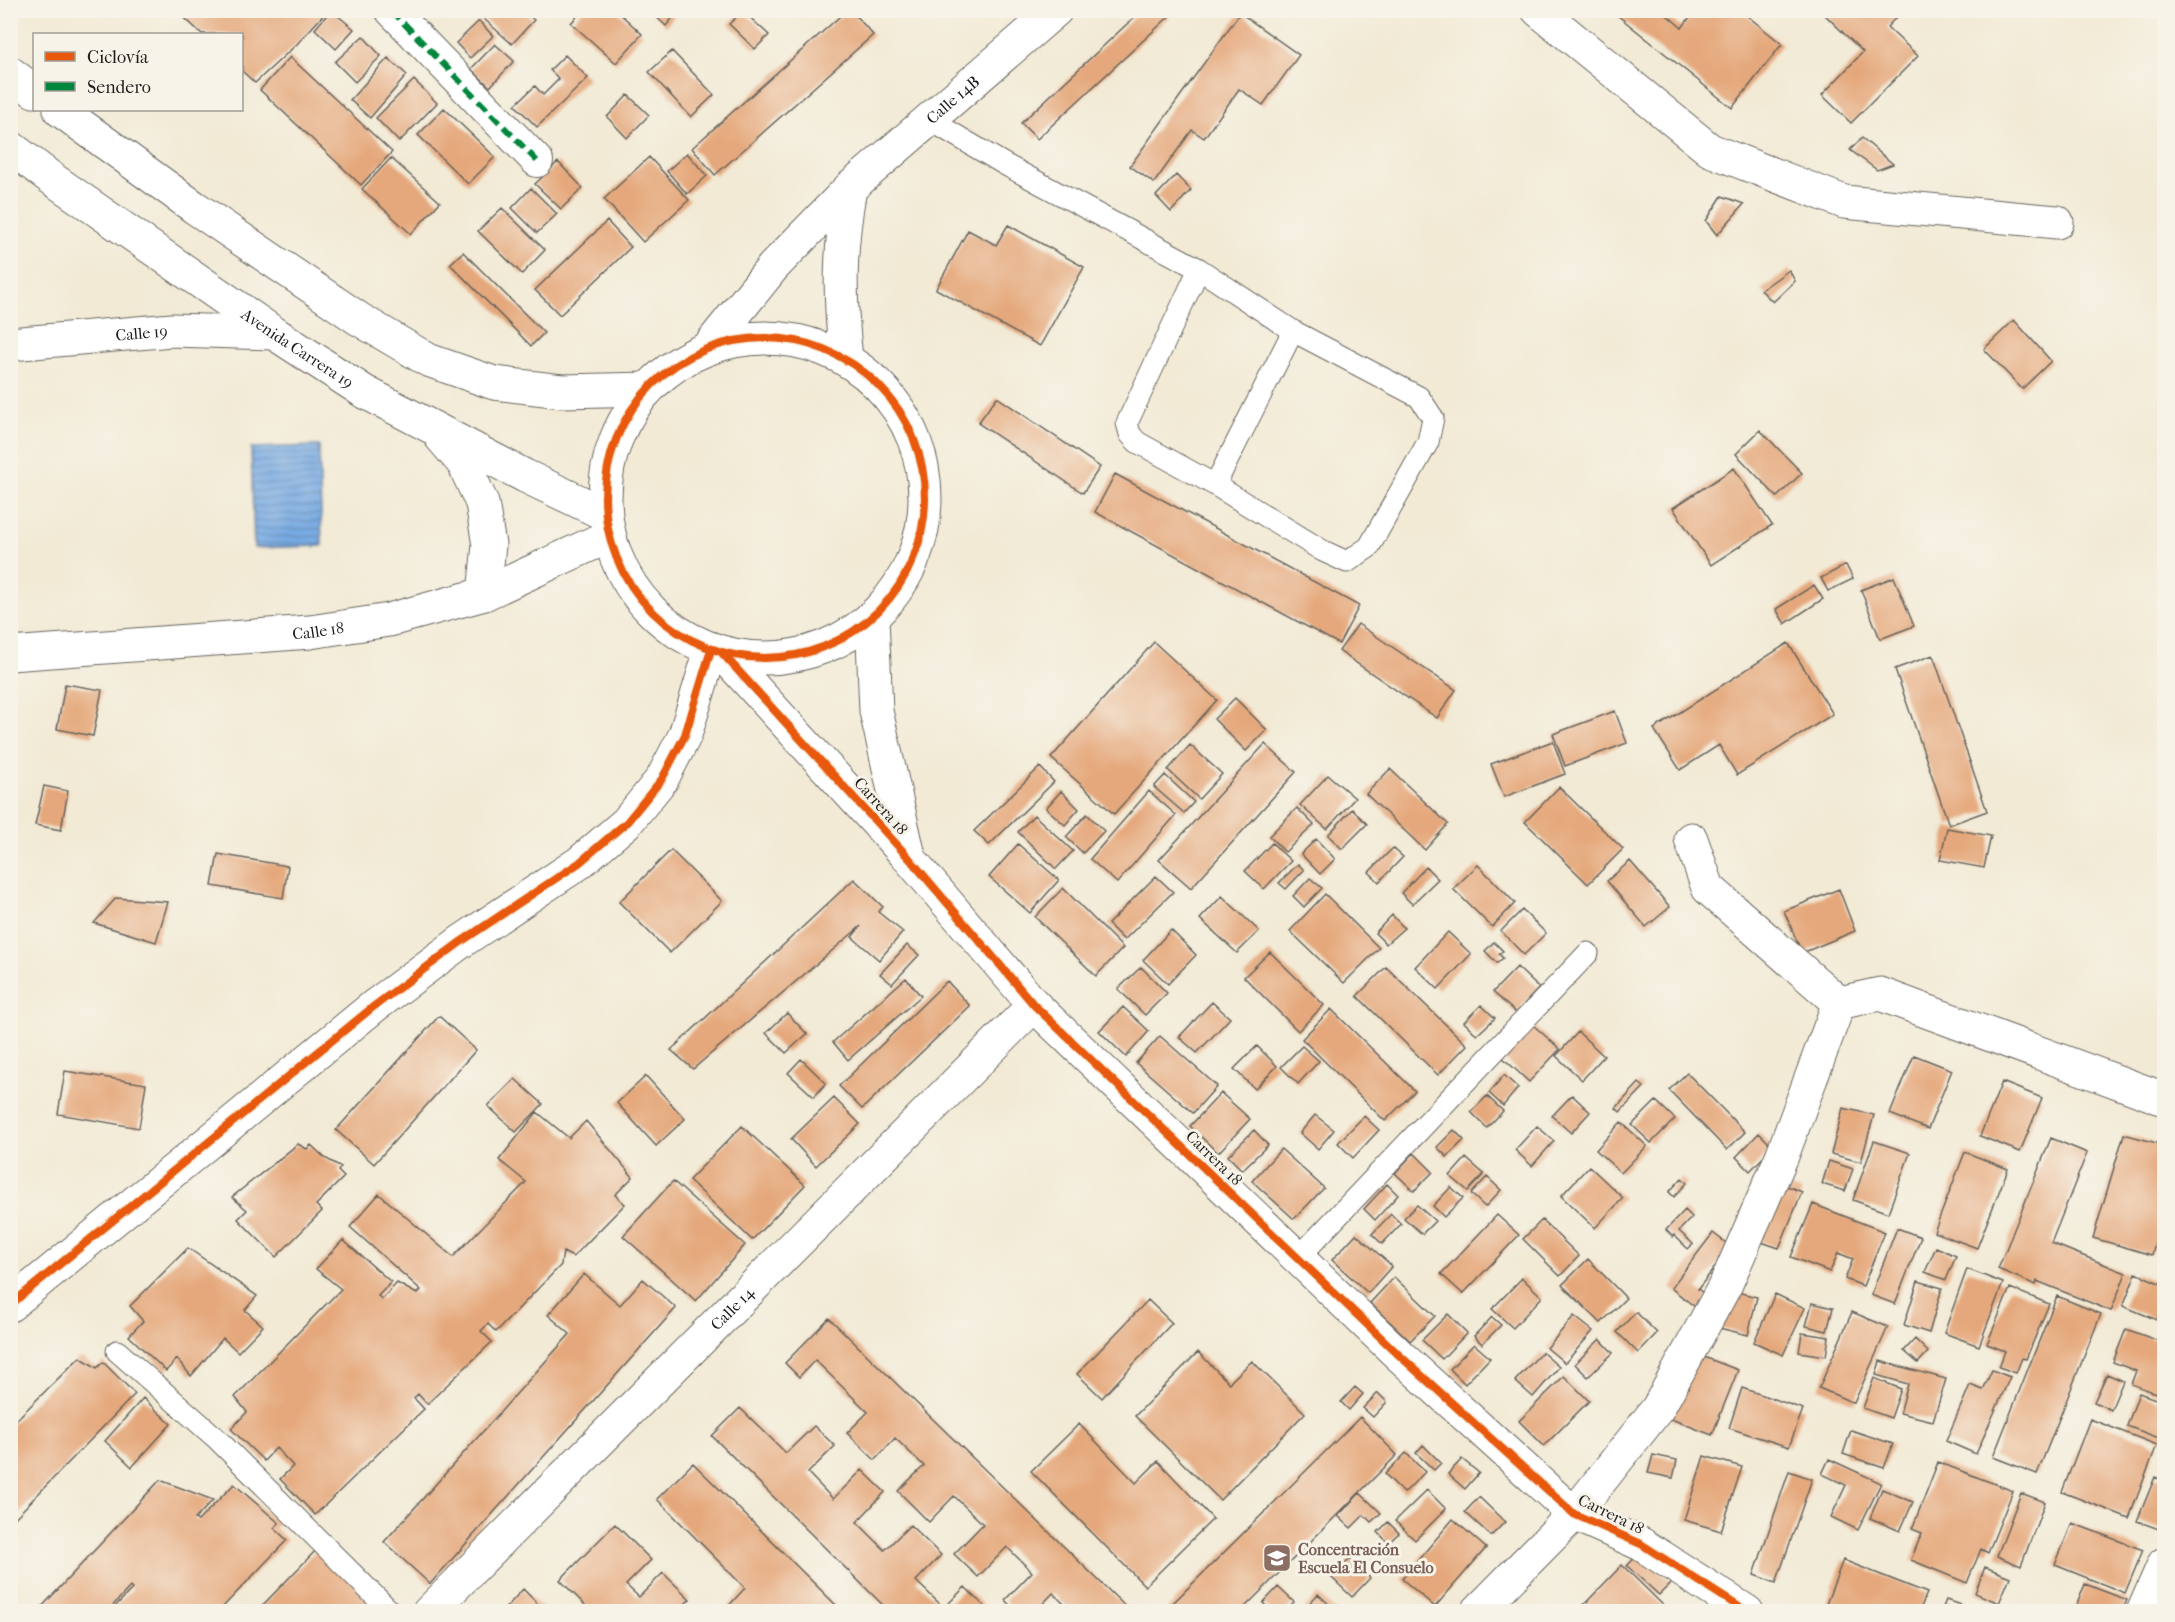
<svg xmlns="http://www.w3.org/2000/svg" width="2175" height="1622" font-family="'IM FELL French Canon',serif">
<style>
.water{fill:url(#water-rules);stroke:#4a6380;stroke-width:1.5}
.building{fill:#e5a87b}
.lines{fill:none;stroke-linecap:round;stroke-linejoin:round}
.service-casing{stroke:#67645d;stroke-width:23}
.pedestrian-casing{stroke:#67645d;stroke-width:34}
.minor-casing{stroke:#67645d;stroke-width:35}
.tertiary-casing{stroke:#67645d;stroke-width:35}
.service{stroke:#fff;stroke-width:21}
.pedestrian{stroke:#fff;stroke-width:32}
.minor{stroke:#fff;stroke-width:33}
.tertiary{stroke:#fff;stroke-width:33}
.quiet{stroke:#00873e;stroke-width:6;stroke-dasharray:12 6;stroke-linecap:butt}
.cycleway-casing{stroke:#f7f3e8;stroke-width:11}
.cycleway{stroke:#e8590c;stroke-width:8}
.labels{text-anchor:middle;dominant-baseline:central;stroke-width:6;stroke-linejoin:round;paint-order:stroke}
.street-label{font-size:16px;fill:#1c1c1c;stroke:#f7f3e8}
.education-label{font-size:16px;font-weight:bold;fill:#785e54;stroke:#f7f3e8;text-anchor:start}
</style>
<defs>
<pattern id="water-rules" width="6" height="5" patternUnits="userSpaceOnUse" patternTransform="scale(1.5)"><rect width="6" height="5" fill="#77aae3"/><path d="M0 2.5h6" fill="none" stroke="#618ab7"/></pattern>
</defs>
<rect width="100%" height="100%" fill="#f7f3e8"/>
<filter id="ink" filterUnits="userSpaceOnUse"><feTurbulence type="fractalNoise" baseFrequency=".0167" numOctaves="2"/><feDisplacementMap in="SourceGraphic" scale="12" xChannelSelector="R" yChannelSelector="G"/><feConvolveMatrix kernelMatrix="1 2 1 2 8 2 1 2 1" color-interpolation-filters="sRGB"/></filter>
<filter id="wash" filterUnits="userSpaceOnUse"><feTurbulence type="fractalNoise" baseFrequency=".008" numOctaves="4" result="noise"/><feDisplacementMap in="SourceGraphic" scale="24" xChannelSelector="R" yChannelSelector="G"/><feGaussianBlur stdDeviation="1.35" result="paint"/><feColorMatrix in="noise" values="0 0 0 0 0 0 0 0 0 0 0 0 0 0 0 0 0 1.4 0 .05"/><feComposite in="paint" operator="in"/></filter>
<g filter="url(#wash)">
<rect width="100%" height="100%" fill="#f2ead5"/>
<path class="water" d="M319,446L322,546L254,548L251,448Z"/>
<g id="blocks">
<path class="building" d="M176,10H328L297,44L255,83L242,71V34H202Z
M331,10L354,29L336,49L315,29Z
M491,10H523L534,20L512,44L484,19Z
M583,10H616L642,34L616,63L571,23Z
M649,10H679L666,26Z
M847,10H851L873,35L715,175L692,148Z
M1142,10H1176L1037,139L1021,123Z
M1611,10H1661L1682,28L1695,10H1740L1782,44L1732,108Z
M1820,10H1903L1887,27L1918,56L1851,123L1822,95L1863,52Z
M743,11L769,35L755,49L729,24Z
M1240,13L1299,55L1263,105L1239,89L1204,138L1192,130L1154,183L1130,166Z
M479,21L493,36L470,58L456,43Z
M363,36L381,56L355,82L335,62Z
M495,44L514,61L490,87L471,69Z
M672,51L714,95L691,117L649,72Z
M565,55L588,78L537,127L515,105L535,86L543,95L559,79L550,70Z
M290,57L392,152L361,185L260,90Z
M388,58L407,75L370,118L350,100Z
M414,80L437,103L399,142L376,118Z
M628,95L649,115L627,138L607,117Z
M444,108L495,157L468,184L418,135Z
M1862,138L1893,164L1877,170L1850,150Z
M687,153L707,176L687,194L667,171Z
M649,157L689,200L643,242L604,199Z
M391,158L440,202L411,234L362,189Z
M558,162L583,188L561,209L535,184Z
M1176,175L1191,190L1171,212L1156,196Z
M531,188L557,214L537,233L512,208Z
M1722,196L1744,204L1717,235L1706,221Z
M502,208L545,250L522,274L478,231Z
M607,221L631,247L560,315L535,290Z
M1008,225L1084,267L1040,346L936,289L968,230L996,245Z
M463,252L544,333L531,346L450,264Z
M1789,270L1795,281L1773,302L1761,290Z
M2014,320L2051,361L2022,389L1984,349Z
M997,397L1100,467L1083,493L978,423Z
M1760,430L1802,473L1777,497L1736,454Z
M1734,468L1772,525L1711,565L1673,508Z
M1115,474L1359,606L1339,644L1095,512Z
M1846,565L1853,579L1828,591L1821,578Z
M1894,577L1914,626L1880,639L1861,590Z
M1814,585L1823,599L1785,624L1776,609Z
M1358,624L1456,690L1437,718L1339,651Z
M1154,642L1217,700L1114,814L1051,758Z
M1788,643L1833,714L1737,775L1719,745L1680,770L1654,729Z
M1933,655L1987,811L1949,825L1895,669Z
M65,684L102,690L93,736L57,729Z
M1235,698L1267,730L1246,751L1214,719Z
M1615,711L1627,743L1565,766L1553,734Z
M1553,741L1565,774L1504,797L1491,764Z
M1265,744L1296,772L1191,888L1159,860Z
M1190,745L1222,774L1199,799L1168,770Z
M1040,767L1054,782L989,845L974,831Z
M1390,769L1448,824L1425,850L1366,794Z
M1165,775L1194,802L1184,813L1154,787Z
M1328,775L1355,798L1327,829L1300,805Z
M44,786L68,791L61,830L35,825Z
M1559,787L1623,849L1588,884L1525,822Z
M1061,791L1079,809L1065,825L1046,808Z
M1149,791L1176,815L1117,883L1090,859Z
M1297,808L1314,825L1285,852L1269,836Z
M1352,809L1367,824L1342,849L1328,835Z
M1087,814L1104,831L1083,853L1066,837Z
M1034,815L1073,851L1056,869L1018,832Z
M1947,828L1991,836L1984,868L1940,860Z
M1316,839L1335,859L1320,874L1301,854Z
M1272,843L1291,861L1264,889L1245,871Z
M1018,844L1059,880L1030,913L989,877Z
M1393,848L1403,857L1379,882L1369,872Z
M671,850L722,901L670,953L619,902Z
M218,854L288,866L283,898L212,886Z
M1630,861L1670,907L1646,927L1607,881Z
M1298,864L1304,870L1286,889L1279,883Z
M1478,865L1515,903L1492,927L1453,889Z
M1426,867L1438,879L1412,904L1401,893Z
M1156,876L1173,892L1124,940L1108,924Z
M1310,878L1322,888L1304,907L1293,896Z
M854,879L883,907L878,912L903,932L879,960L852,937L861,926L693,1069L671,1050Z
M1063,888L1123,948L1096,976L1035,917Z
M1839,889L1855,931L1802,953L1784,911Z
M1325,894L1379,948L1344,983L1290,931Z
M1222,896L1259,931L1237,953L1200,919Z
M116,898L168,902L156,942L94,923Z
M1522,910L1546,933L1524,955L1501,931Z
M1392,915L1404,928L1386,944L1375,933Z
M1171,930L1196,955L1168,984L1143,960Z
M1448,932L1471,954L1438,989L1415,967Z
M1494,942L1503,951L1499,954L1503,958L1497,963L1485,951Z
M907,945L919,955L892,984L880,974Z
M1270,952L1324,1005L1298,1031L1244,977Z
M1141,967L1167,993L1145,1015L1118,989Z
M1386,967L1467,1045L1438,1075L1357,996Z
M1517,967L1539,988L1516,1013L1493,992Z
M906,978L921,996L848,1060L833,1042Z
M947,981L970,1006L862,1109L839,1086Z
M1212,1002L1230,1018L1197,1053L1179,1037Z
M1481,1005L1495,1018L1477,1035L1464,1022Z
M1123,1007L1149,1031L1126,1057L1099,1031Z
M1331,1009L1415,1091L1385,1121L1302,1039Z
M787,1013L807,1034L786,1053L766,1033Z
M439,1016L476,1050L374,1164L336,1130Z
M1533,1025L1560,1049L1529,1082L1502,1057Z
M1578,1032L1604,1056L1582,1080L1556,1056Z
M1160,1036L1217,1086L1193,1113L1136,1063Z
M1257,1046L1277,1066L1255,1089L1234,1069Z
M1302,1046L1319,1061L1298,1084L1281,1067Z
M1914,1055L1952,1070L1928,1129L1890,1114Z
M801,1059L826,1083L814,1097L788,1073Z
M65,1071L146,1084L139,1128L58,1114Z
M1687,1073L1745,1132L1727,1150L1669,1090Z
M1504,1075L1518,1088L1503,1106L1489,1093Z
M646,1076L685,1119L656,1146L617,1103Z
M515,1079L543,1104L516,1132L488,1106Z
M2002,1082L2042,1098L2020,1152L1980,1136Z
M1639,1083L1644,1087L1620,1112L1616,1108Z
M1221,1093L1250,1119L1218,1153L1190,1126Z
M1572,1095L1590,1112L1571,1133L1552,1116Z
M1487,1096L1503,1111L1487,1128L1471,1112Z
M834,1098L860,1124L816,1166L791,1139Z
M1656,1101L1675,1119L1651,1143L1632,1125Z
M1843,1108L1874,1115L1861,1162L1831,1154Z
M537,1112L569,1138L586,1121L633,1177L615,1195L625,1204L573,1257L563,1252L561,1265L496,1332L488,1324L481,1331L492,1342L427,1404L418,1394L414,1398L424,1409L315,1515L280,1479L293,1466L276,1448L264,1461L231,1429L247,1412L235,1397L341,1289L316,1269L343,1240L391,1282L378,1296L382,1299L397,1283L417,1294L421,1290L350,1227L379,1194L453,1257L526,1182L499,1160Z
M1315,1115L1334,1130L1318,1149L1300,1133Z
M1364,1116L1379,1130L1353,1158L1338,1143Z
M1621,1122L1647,1146L1621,1173L1596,1150Z
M742,1126L805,1185L752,1240L689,1180Z
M1537,1126L1554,1141L1532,1166L1515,1150Z
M1254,1130L1268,1145L1242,1170L1228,1156Z
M1454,1130L1464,1140L1447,1157L1437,1147Z
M1759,1133L1773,1147L1750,1171L1736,1157Z
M2124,1134L2164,1145V1211L2152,1255L2093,1238Z
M2051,1138L2087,1153L2051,1243L2126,1273L2111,1311L2037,1281L2036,1285L1998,1269Z
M1874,1141L1910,1153L1888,1213L1853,1200Z
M298,1144L307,1149L311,1145L325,1158L341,1167L338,1171L344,1177L316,1205L322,1211L276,1257L238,1219L247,1210L232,1197Z
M1281,1149L1324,1188L1294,1219L1252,1181Z
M1965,1152L2008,1169L1977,1248L1934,1232Z
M1414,1153L1433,1172L1414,1191L1395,1173Z
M1466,1158L1484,1174L1468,1191L1450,1176Z
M1829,1161L1853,1169L1845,1191L1822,1184Z
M1589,1166L1623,1198L1595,1228L1561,1196Z
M1487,1177L1501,1190L1485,1207L1471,1194Z
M1682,1178L1687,1183L1674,1197L1669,1192Z
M673,1181L745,1245L696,1301L623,1236Z
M1777,1182L1802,1192L1779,1248L1755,1240Z
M1387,1184L1398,1195L1375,1220L1364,1209Z
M1451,1187L1463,1198L1444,1217L1433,1206Z
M1813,1204L1885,1232L1863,1286L1845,1279L1853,1259L1838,1253L1830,1272L1791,1257Z
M1417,1205L1435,1221L1422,1234L1404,1218Z
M1685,1210L1692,1217L1679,1231L1693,1244L1688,1249L1674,1235L1673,1237L1666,1230Z
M1391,1214L1401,1224L1382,1244L1372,1234Z
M1497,1215L1519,1235L1463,1294L1441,1274Z
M1542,1220L1579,1256L1560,1276L1523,1239Z
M1897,1228L1921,1237L1895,1304L1871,1295Z
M1713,1233L1731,1247L1698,1289L1708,1297L1699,1310L1671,1288Z
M1356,1234L1392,1266L1368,1293L1332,1260Z
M1936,1247L1956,1256L1946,1280L1925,1272Z
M188,1248L257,1296L245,1310L263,1326L238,1352L223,1338L191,1376L177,1359L166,1371L129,1336L143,1321L130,1306Z
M1588,1259L1626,1298L1601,1323L1562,1285Z
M1967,1269L2003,1283L1979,1346L1944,1333Z
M2136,1273L2164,1285V1303L2157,1320L2123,1306Z
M584,1274L620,1305L643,1279L676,1308L430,1584L384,1542L570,1334L548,1315Z
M1394,1277L1435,1316L1410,1341L1370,1303Z
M1522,1278L1542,1297L1513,1328L1492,1309Z
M1918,1281L1942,1288L1929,1333L1904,1325Z
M2010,1288L2049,1304L2026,1359L2022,1358L2016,1373L1999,1367L2005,1351L1987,1344Z
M1729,1290L1757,1297L1748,1335L1719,1328Z
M1775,1294L1805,1308L1783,1355L1754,1342Z
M2057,1296L2101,1314L2037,1474L1993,1457Z
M1148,1300L1172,1323L1102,1398L1077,1374Z
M1812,1303L1833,1308L1827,1331L1806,1326Z
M1636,1312L1657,1333L1638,1353L1617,1332Z
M1852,1312L1888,1327L1854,1403L1819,1388Z
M1448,1314L1467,1333L1442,1359L1422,1340Z
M1574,1316L1593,1331L1565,1363L1547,1348Z
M1492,1317L1501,1325L1482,1344L1474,1336Z
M829,1318L1128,1609L1126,1612H1072L1053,1593L1035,1612H1016L1005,1600L1032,1572L1007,1547L978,1577L954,1554L983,1524L954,1496L929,1522L898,1491L924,1466L895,1438L875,1460L847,1433L868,1412L815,1360L799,1377L785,1363Z
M2126,1329L2164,1343V1396L2131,1384L2136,1371L2113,1362Z
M1802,1333L1829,1337L1826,1356L1799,1352Z
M1600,1339L1613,1353L1588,1377L1575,1364Z
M1915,1339L1928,1352L1918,1363L1904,1351Z
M1474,1344L1490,1358L1465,1384L1450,1369Z
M1198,1352L1229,1383L1252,1361L1305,1413L1220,1500L1135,1416Z
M1542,1352L1559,1367L1533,1397L1515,1381Z
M1696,1354L1738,1370L1712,1435L1671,1419Z
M80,1357L97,1368L103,1362L135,1394L10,1523V1426Z
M1880,1361L1946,1379L1933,1421L1900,1413L1908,1384L1876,1375Z
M1992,1370L2010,1377L1976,1454L1946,1441L1970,1385L1983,1390Z
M2107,1374L2123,1381L2111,1410L2094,1402Z
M1564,1376L1589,1401L1544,1446L1519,1421Z
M1874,1378L1901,1389L1891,1418L1863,1408Z
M1355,1387L1363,1394L1349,1410L1341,1402Z
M1742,1388L1803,1409L1789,1447L1729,1428Z
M1378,1393L1387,1402L1373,1417L1363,1408Z
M2139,1393L2164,1402V1440L2127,1426Z
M143,1398L171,1424L132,1467L105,1441Z
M740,1408L786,1453L814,1426L835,1446L808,1473L833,1499L862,1470L885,1492L857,1522L885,1550L910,1525L941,1555L916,1581L944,1608L965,1587L990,1612H890L712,1436Z
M1360,1417L1397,1455L1240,1612H1167L1166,1610Z
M2090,1419L2157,1445L2129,1518L2062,1492Z
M1079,1424L1136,1483L1158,1461L1213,1519L1145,1586L1031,1471Z
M1851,1430L1893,1444L1884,1468L1843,1454Z
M1423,1445L1441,1463L1434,1470L1416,1453Z
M1406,1453L1425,1472L1404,1493L1385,1474Z
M1653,1455L1677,1460L1673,1478L1648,1473Z
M1704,1456L1742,1467L1721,1531L1684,1520Z
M1462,1459L1479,1473L1465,1489L1448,1474Z
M1829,1459L1881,1483L1858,1530L1831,1517L1846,1485L1822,1474Z
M1938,1462L2013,1491L1988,1553L1981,1549L1967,1583L1911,1560L1922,1533L1912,1529Z
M693,1463L843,1612H723L745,1588L657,1499Z
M1789,1471L1812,1479L1776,1583L1754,1575Z
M2155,1477L2164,1481V1531L2137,1521Z
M160,1480L213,1500L195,1519L198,1521L234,1484L279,1523L274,1528L287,1540L218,1612H110L132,1589L130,1587L107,1612H37Z
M1882,1489L1913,1502L1900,1531L1870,1518Z
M1427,1490L1446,1509L1415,1540L1395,1521Z
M1360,1493L1381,1513L1371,1522L1364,1515L1351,1528L1338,1516Z
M2021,1493L2045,1502L2021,1566L1997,1556Z
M1479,1497L1505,1522L1491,1536L1465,1512Z
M1453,1519L1486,1548L1435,1607L1402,1579Z
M1388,1522L1399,1533L1388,1543L1378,1532Z
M2072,1523L2143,1550L2125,1593L2055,1565Z
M615,1524L651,1560L626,1585L639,1597L663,1573L690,1599L677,1612H592L560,1580Z
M320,1546L385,1612H256Z
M1640,1552L1672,1582L1659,1595L1627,1566Z
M1350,1558L1370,1578L1352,1597L1331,1577Z
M1843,1560L1927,1593L1919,1612H1823Z
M1622,1565L1664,1606L1659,1612H1577Z
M1985,1567L2010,1577L1999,1603L1975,1593Z
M2085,1584L2127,1600L2122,1612H2074Z
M1278,1587L1294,1602L1285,1612H1272L1263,1603Z
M523,1589L546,1612H502Z
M1318,1594L1337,1612H1301Z
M1946,1600L1978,1611L1977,1612H1941Z"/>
</g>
</g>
<g filter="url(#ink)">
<use href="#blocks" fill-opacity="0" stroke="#67645d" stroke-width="1.5"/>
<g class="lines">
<g class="service-casing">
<path id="service" d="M930,120L1004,164L1199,269L1293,331L1215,485L1137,442L1130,434L1127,423L1199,269
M1215,485L1323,551L1347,562L1369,547L1428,442L1433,418L1419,397L1293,331
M1298,1258L1588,953
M117,1351L216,1438L391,1612"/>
</g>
<g class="pedestrian-casing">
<path id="pedestrian" d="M391,10L537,161"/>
</g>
<g class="minor-casing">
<g id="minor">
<path d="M1538,10L1710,150L1844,202L2057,222"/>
<path id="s1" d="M10,344L172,330L274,333"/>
<path d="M872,617L876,711L909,856"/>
<path d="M722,653L909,858L1034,1005L1399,1355L1574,1514L1641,1544L1747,1612"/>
<path id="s2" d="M10,654L310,632L389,620L484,594L609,536"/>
<path d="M1691,839L1708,888L1839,1003"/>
<path d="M1839,1003L1880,994L2164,1099"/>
<path d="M10,1305L373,1007L462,941L579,863L627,822L662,779L685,735L711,650"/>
<path id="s3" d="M429,1612L1034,1005"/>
<path d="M1477,1612L1574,1514L1658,1408L1726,1284L1782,1156L1839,1003"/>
<path d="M2143,1612L2164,1564"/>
</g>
</g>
<g class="tertiary-casing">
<g id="tertiary">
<path d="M10,73L34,91"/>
<path d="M60,110L194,207L359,319L428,360L494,383L562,391L648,389"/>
<path id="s4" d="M10,147L51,178L274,333L363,391L525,476L605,514"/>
<circle cx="765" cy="498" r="160"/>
<path id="s5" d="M707,349L773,267L850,188L1056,10"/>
<path d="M846,359C839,296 839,250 850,188"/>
<path d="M441,437L464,464L482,503L489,545L484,594"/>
</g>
</g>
<use href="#service" class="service"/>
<use href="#pedestrian" class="pedestrian"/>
<use href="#minor" class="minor"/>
<use href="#tertiary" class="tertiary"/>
<path class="quiet" d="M391,10L537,161"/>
<g class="cycleway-casing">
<path id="cycleway" d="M605 498a160 160 0 1 1 320 0a160 160 0 1 1-320 0Z
M722,653L909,858L1034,1005L1399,1355L1574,1514L1641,1544L1747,1612
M10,1305L373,1007L462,941L579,863L627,822L662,779L685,735L711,650"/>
</g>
<use href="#cycleway" class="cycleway"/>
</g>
</g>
<defs>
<g id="school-square" transform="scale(1.5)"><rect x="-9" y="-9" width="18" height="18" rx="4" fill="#8d6e63" stroke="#f7f3e8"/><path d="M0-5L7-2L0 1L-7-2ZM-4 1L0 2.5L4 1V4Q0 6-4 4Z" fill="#fff"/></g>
</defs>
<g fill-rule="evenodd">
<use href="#school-square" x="1277" y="1558"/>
</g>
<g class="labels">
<g class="street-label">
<text stroke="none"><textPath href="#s5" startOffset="351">Calle 14B</textPath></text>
<text stroke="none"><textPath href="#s1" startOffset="132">Calle 19</textPath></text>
<text stroke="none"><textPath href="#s4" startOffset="351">Avenida Carrera 19</textPath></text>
<text stroke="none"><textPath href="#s2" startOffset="309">Calle 18</textPath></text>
<text transform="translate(881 806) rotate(48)">Carrera 18</text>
<text transform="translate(1214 1158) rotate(44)">Carrera 18</text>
<text stroke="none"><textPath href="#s3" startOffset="429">Calle 14</textPath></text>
<text transform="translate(1611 1514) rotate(26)">Carrera 18</text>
</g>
<g class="education-label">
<text x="1298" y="1549">Concentración<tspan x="1298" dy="18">Escuela El Consuelo</tspan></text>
</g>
</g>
<rect width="2175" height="1622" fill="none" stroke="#f7f3e8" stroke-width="36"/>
<rect x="33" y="33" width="210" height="78" fill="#f7f3e8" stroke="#9f9d96" stroke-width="1.5"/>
<rect x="45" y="52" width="30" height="9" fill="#e8590c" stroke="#9f9d96" stroke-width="1.5"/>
<text x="87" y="63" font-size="18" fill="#1c1c1c">Ciclovía</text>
<rect x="45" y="82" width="30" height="9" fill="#00873e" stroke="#9f9d96" stroke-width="1.5"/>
<text x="87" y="93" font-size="18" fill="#1c1c1c">Sendero</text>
</svg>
